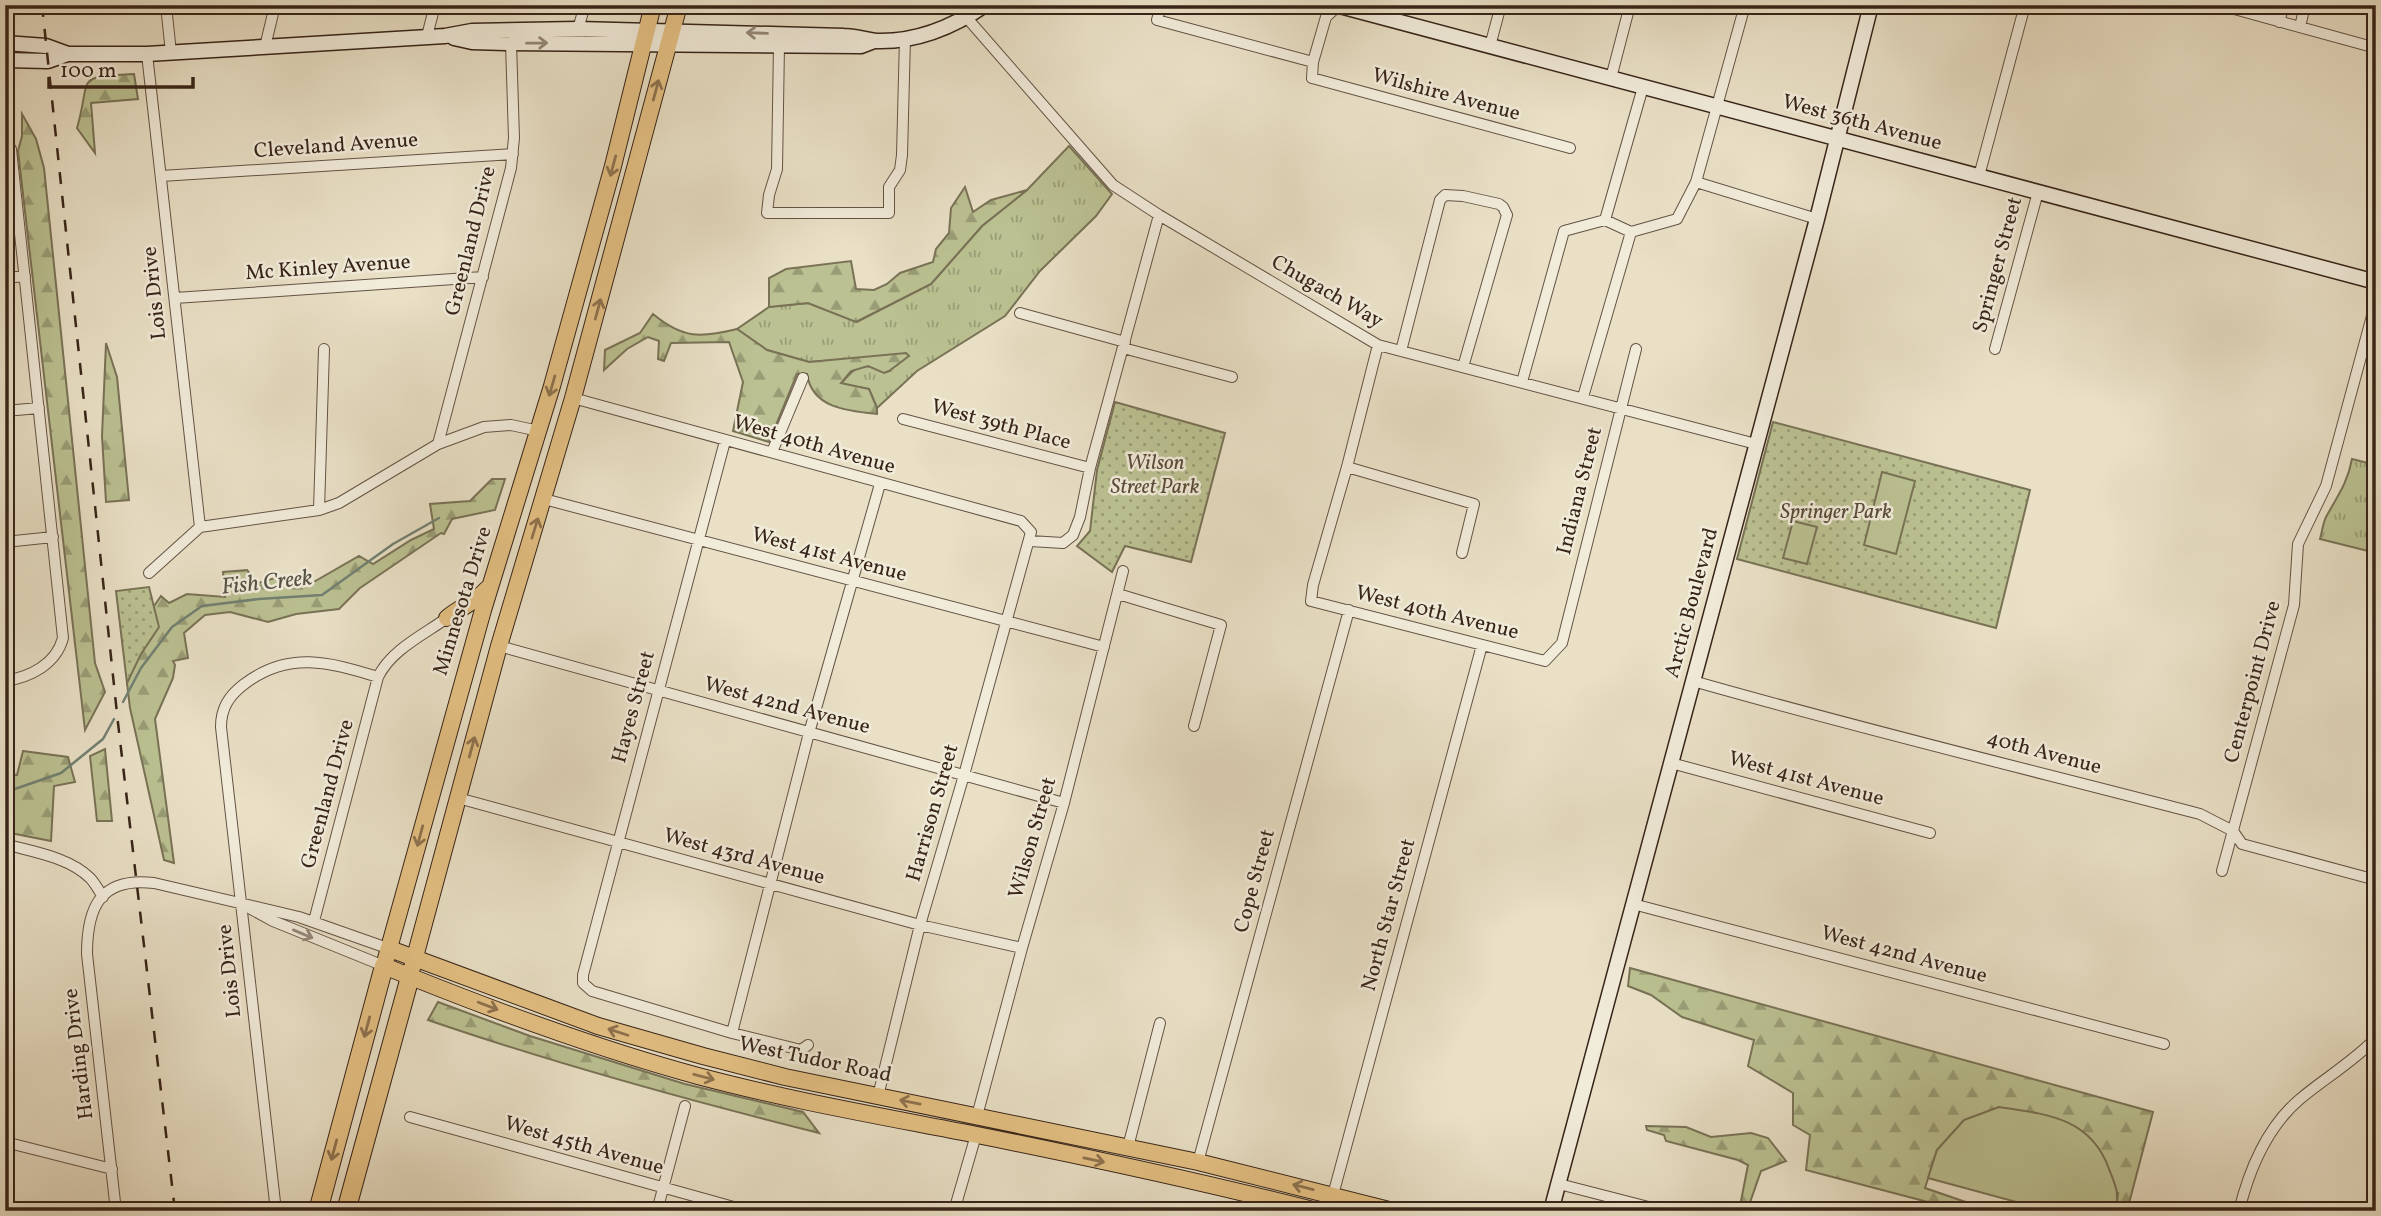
<svg xmlns="http://www.w3.org/2000/svg" width="2381" height="1216" font-family="Vollkorn,serif">
<style>
.grass{fill:url(#grass-tufts);stroke:#797256;stroke-width:2}
.forest{fill:url(#forest-firs);stroke:#797256;stroke-width:2}
.park{fill:url(#park-dots);stroke:#797256;stroke-width:2}
.pitch{fill:#bbc192;stroke:#797256;stroke-width:2}
.lines{fill:none;stroke-linecap:round;stroke-linejoin:round}
.stream{stroke:#728072;stroke-width:2.5}
.minor-casing{stroke:#645344;stroke-width:12}
.secondary-casing{stroke:#372419;stroke-width:17}
.primary-casing{stroke:#372419;stroke-width:18}
.motorway-casing{stroke:#372419;stroke-width:20}
.minor{stroke:#f1ebda;stroke-width:10}
.secondary{stroke:#f1ebda;stroke-width:14}
.primary{stroke:#e4c083;stroke-width:16}
.motorway{stroke:#e4c083;stroke-width:18}
.rail{stroke:#372419;stroke-width:2.5;stroke-dasharray:12 12;stroke-linecap:butt}
.oneway{stroke:#94887a}
.oneway2{stroke:#8e724e}
.labels{text-anchor:middle;dominant-baseline:central;stroke-width:5;stroke-linejoin:round;paint-order:stroke}
.street-label{font-size:21px;fill:#372419;stroke:#f1ebda}
.park-label{font-size:21px;font-style:italic;fill:#584b37;stroke:#f1ebda}
.water-label{font-size:23px;font-style:italic;fill:#545246;stroke:#f1ebda}
</style>
<defs>
<pattern id="grass-tufts" width="24" height="20" patternUnits="userSpaceOnUse" patternTransform="scale(1.75)"><rect width="24" height="20" fill="#bbc192"/><path d="M3 7l-1-3M5 7V3M7 7l1-3M15 17l-1-3M17 17v-4M19 17l1-3" fill="none" stroke="#999d76"/></pattern>
<pattern id="forest-firs" width="22" height="20" patternUnits="userSpaceOnUse" patternTransform="scale(1.75)"><rect width="22" height="20" fill="#bbc192"/><path d="M5 1l3.5 6h-7zM16 11l3.5 6h-7z" fill="#999d76"/></pattern>
<pattern id="park-dots" width="8" height="8" patternUnits="userSpaceOnUse" patternTransform="scale(1.75)"><rect width="8" height="8" fill="#bbc192"/><path d="M2 2h.1M6 6h.1" fill="none" stroke="#999d76" stroke-width="1.8" stroke-linecap="round"/></pattern>
</defs>
<rect width="100%" height="100%" fill="#e9e0c6"/>
<filter id="stains"><feTurbulence type="fractalNoise" baseFrequency=".00286" numOctaves="4"/><feColorMatrix values="0 0 0 0 .2 0 0 0 0 .09 0 0 0 0 .02 0 0 0 .5 -.17"/></filter>
<radialGradient id="worn" r=".72"><stop offset=".6" stop-color="#630" stop-opacity="0"/><stop offset="1" stop-color="#630" stop-opacity=".3"/></radialGradient>
<path class="grass" d="M1069,146L1112,194L1096,216L1040,271L1005,316L917,371L877,408L869,389L841,384C849,374 858,363 872,367C879,370 882,373 889,371L849,359L809,362L767,350L737,329L769,307L808,303L857,322L931,284L982,226L1027,190Z
M2352,459L2376,465V553L2320,539C2322,532 2323,523 2326,517C2337,497 2348,482 2352,459Z"/>
<path class="forest" d="M134,74L138,99L91,103L95,153L77,128C92,77 72,77 134,74Z
M22,114L36,139L44,168L95,663L105,692L85,730L18,151L22,136Z
M965,187L973,212L991,200L1027,190L982,226L931,284L856,322L808,303L769,307V278L786,269L851,261L856,289L874,290L887,284L900,273L933,262L936,249L949,233L951,208Z
M653,314C683,339 701,338 737,329L767,350L809,362L906,353L909,356L889,371L884,373L868,366L851,371L841,383L869,389L877,408V414C847,411 812,408 807,374H797L769,442L733,431L743,382L729,342L671,343L664,361L658,359L659,341L648,337L627,349L604,370L605,350L640,333Z
M106,343L117,377L129,500L106,502L102,436Z
M492,479H505L495,510L452,519L444,534L441,533L360,588L339,609L296,614L268,622L230,612L205,615L184,633L188,658L173,661L175,665L173,678L155,719L174,863L164,860L130,708L127,683L154,606L161,596L169,603L187,594L225,597L223,572L247,570L258,583L275,578L305,587L359,556L373,564L411,540L434,529L430,504L470,501Z
M105,749L112,821H97L90,756Z
M23,751L68,757L75,782L54,786L51,841L5,832V773L17,775Z
M1630,968L2153,1112L2127,1211H2116L2118,1193L1999,1107L1964,1120L1937,1150L1925,1188L1992,1211H1962L1806,1170L1810,1135L1793,1125V1093L1748,1066L1754,1040L1682,1017L1651,995L1628,986Z
M438,1002L530,1036L685,1084L803,1112L819,1133C687,1100 556,1064 428,1020Z
M1646,1126L1686,1127L1711,1137L1751,1133L1768,1138L1786,1161L1761,1171L1747,1211H1739L1748,1165L1738,1160L1666,1141L1664,1135L1647,1130Z"/>
<path class="park" d="M1115,402L1225,433L1191,562L1125,546L1112,572L1077,546L1090,531L1097,470Z
M1773,422L2030,490L1996,628L1737,559Z
M149,587L159,627L141,654L127,683L116,591Z"/>
<path class="pitch" d="M1882,472L1915,481L1896,554L1864,545Z
M1793,521L1817,527L1807,564L1783,558Z
M1999,1107C2047,1114 2091,1118 2109,1169C2116,1186 2119,1192 2116,1211H2050L1928,1178L1937,1150L1964,1120Z"/>
<g class="lines">
<path class="stream" d="M123,702L141,668L172,627L202,606L259,599L322,595L393,544L439,518
M5,790H12L61,773L103,739L114,719"/>
<g class="minor-casing">
<path id="minor" d="M166,5L171,53
M1161,5L1157,20L1313,62
M1339,5L1326,17L1313,62L1312,78L1570,148
M2220,5L2376,48
M967,18L1113,185L1159,215L1378,345L1756,444
M2279,22L2284,5
M2300,27L2305,5
M578,29L585,5
M427,36L435,5
M779,45L777,169L769,195L767,213H889V187L900,170L902,155L905,38
M1490,46L1501,5
M265,47L275,5
M147,54L200,527
M1611,78L1630,5
M5,150L11,149L63,638C56,664 31,677 5,681
M161,176L513,154
M1979,176L2025,5
M1696,182L1817,219
M1605,220L1631,232L1677,219L1696,182L1745,5
M5,278L25,276
M175,298L483,277
M1020,313L1125,342
M1378,345L1347,467L1313,585L1311,601L1545,661L1562,643L1636,349
M1123,348L1232,377
M1995,349L2038,192
M1401,351L1440,200L1445,195L1463,196L1499,204L1503,207L1507,215L1463,367
M1522,382L1564,231L1605,220L1643,87
M1583,397L1631,232
M573,398L1021,521L1031,532L964,775L920,925L878,1096
M5,411L39,408
M903,419L1090,468
M725,441L583,975V983L592,991L732,1033L801,1050L808,1045
M438,444L511,168L514,138L511,43
M772,452L803,378
M1347,467L1474,504L1462,553
M544,499L1104,647
M319,510L324,349
M1030,541L1063,543L1073,535L1080,517L1090,468L1159,215
M5,542L53,537
M149,573L200,527L319,510L339,503L438,444L484,427L511,425L539,431
M1118,594L1221,625L1194,726
M499,646L1064,803
M1693,681C1861,729 2031,770 2200,814L2233,831L2242,844L2376,880
M1671,763L1930,833
M458,798L920,925L1022,948
M5,844C33,852 69,857 90,878C95,883 99,891 103,897
M2222,871L2294,605L2298,544L2326,486L2376,301
M1633,904L2164,1044
M251,909L273,921L384,966
M314,921L378,677
M732,1033L809,733L880,484
M977,1116L1022,948L1064,803L1123,571
M410,1117L748,1211
M5,1142L112,1169
M1128,1147L1160,1023
M1198,1162L1349,610
M1559,1184L1664,1211
M1333,1195L1482,645
M116,1211L87,954C87,906 101,877 154,883L299,917L390,949
M276,1211L221,727C221,708 229,696 243,685C288,650 329,662 378,677C391,650 423,635 447,618
M657,1211L685,1106
M954,1211L976,1135
M2239,1211C2249,1170 2267,1127 2300,1099C2325,1078 2353,1062 2376,1038"/>
</g>
<g class="secondary-casing">
<path id="secondary" d="M1336,5L2376,282
M454,38L472,42L506,43L861,46L874,41
M5,43L46,46L68,54H147L445,36L472,31L578,29L844,36C855,36 866,40 877,41C916,42 953,27 985,5
M5,60L48,61L68,54
M1551,1211L1817,219L1871,5"/>
</g>
<g class="primary-casing">
<path id="primary" d="M653,5L613,166L552,386L483,610L384,966C487,1008 591,1047 698,1076C788,1100 880,1116 972,1134C1087,1157 1203,1182 1317,1211
M447,618C460,607 476,602 487,589
M390,949L598,1026L703,1056L785,1077L1198,1162L1393,1211
M412,968L499,646L573,398L679,5"/>
</g>
<g class="motorway-casing">
<path id="motorway" d="M318,1211L384,966
M346,1211L410,977"/>
</g>
<use href="#minor" class="minor"/>
<use href="#secondary" class="secondary"/>
<use href="#primary" class="primary"/>
<use href="#motorway" class="motorway"/>
<path class="rail" d="M42,5L118,723L175,1211"/>
</g>
<defs><path id="oneway-shaft" d="M-6 0H5M1.5-3L5.5 0L1.5 3" fill="none" stroke-width="1.6" stroke-linecap="round" stroke-linejoin="round" transform="scale(1.75)"/></defs>
<g class="oneway">
<use href="#oneway-shaft" transform="translate(757 33) rotate(-178)"/>
<use href="#oneway-shaft" transform="translate(537 43) rotate(-1)"/>
<use href="#oneway-shaft" transform="translate(303 934) rotate(23)"/>
</g>
<g class="oneway2">
<use href="#oneway-shaft" transform="translate(656 90) rotate(-75)"/>
<use href="#oneway-shaft" transform="translate(613 166) rotate(105)"/>
<use href="#oneway-shaft" transform="translate(598 309) rotate(-75)"/>
<use href="#oneway-shaft" transform="translate(552 386) rotate(106)"/>
<use href="#oneway-shaft" transform="translate(535 528) rotate(-73)"/>
<use href="#oneway-shaft" transform="translate(472 747) rotate(-75)"/>
<use href="#oneway-shaft" transform="translate(420 836) rotate(105)"/>
<use href="#oneway-shaft" transform="translate(488 1006) rotate(21)"/>
<use href="#oneway-shaft" transform="translate(367 1027) rotate(105)"/>
<use href="#oneway-shaft" transform="translate(618 1032) rotate(-162)"/>
<use href="#oneway-shaft" transform="translate(704 1077) rotate(15)"/>
<use href="#oneway-shaft" transform="translate(910 1102) rotate(-169)"/>
<use href="#oneway-shaft" transform="translate(334 1150) rotate(105)"/>
<use href="#oneway-shaft" transform="translate(1094 1160) rotate(12)"/>
<use href="#oneway-shaft" transform="translate(1303 1187) rotate(-166)"/>
</g>
<g class="labels">
<g class="street-label">
<text transform="translate(1446 95) rotate(15)">Wilshire Avenue</text>
<text transform="translate(1862 123) rotate(15)">West 36th Avenue</text>
<text transform="translate(336 146) rotate(-4)">Cleveland Avenue</text>
<text transform="translate(471 241) rotate(-76)">Greenland Drive</text>
<text transform="translate(1998 265) rotate(-75)">Springer Street</text>
<text transform="translate(328 268) rotate(-4)">Mc Kinley Avenue</text>
<text transform="translate(1327 292) rotate(30)">Chugach Way</text>
<text transform="translate(155 293) rotate(-96)">Lois Drive</text>
<text transform="translate(1001 425) rotate(15)">West 39th Place</text>
<text transform="translate(814 445) rotate(16)">West 40th Avenue</text>
<text transform="translate(1580 491) rotate(-76)">Indiana Street</text>
<text transform="translate(829 555) rotate(15)">West 41st Avenue</text>
<text transform="translate(463 601) rotate(-73)">Minnesota Drive</text>
<text transform="translate(1692 603) rotate(-75)">Arctic Boulevard</text>
<text transform="translate(1437 613) rotate(14)">West 40th Avenue</text>
<text transform="translate(2253 682) rotate(-75)">Centerpoint Drive</text>
<text transform="translate(787 706) rotate(15)">West 42nd Avenue</text>
<text transform="translate(634 707) rotate(-75)">Hayes Street</text>
<text transform="translate(2044 753) rotate(15)">40th Avenue</text>
<text transform="translate(1806 779) rotate(15)">West 41st Avenue</text>
<text transform="translate(328 794) rotate(-75)">Greenland Drive</text>
<text transform="translate(933 813) rotate(-74)">Harrison Street</text>
<text transform="translate(1033 838) rotate(-74)">Wilson Street</text>
<text transform="translate(744 857) rotate(15)">West 43rd Avenue</text>
<text transform="translate(1255 881) rotate(-75)">Cope Street</text>
<text transform="translate(1389 915) rotate(-75)">North Star Street</text>
<text transform="translate(1904 955) rotate(15)">West 42nd Avenue</text>
<text transform="translate(230 971) rotate(-96)">Lois Drive</text>
<text transform="translate(79 1054) rotate(-97)">Harding Drive</text>
<text transform="translate(815 1060) rotate(12)">West Tudor Road</text>
<text transform="translate(584 1146) rotate(16)">West 45th Avenue</text>
</g>
<g class="park-label">
<text x="1155" y="463">Wilson<tspan x="1155" dy="24">Street Park</tspan></text>
<text x="1836" y="512">Springer Park</text>
</g>
<g class="water-label">
<text transform="translate(267 583) rotate(-6)">Fish Creek</text>
</g>
</g>
<rect width="2381" height="1216" fill="none" stroke="#e9e0c6" stroke-width="28"/>
<rect x="7" y="7" width="2367" height="1202" fill="none" stroke="#372419" stroke-width="3.5"/>
<rect x="14" y="14" width="2353" height="1188" fill="none" stroke="#372419" stroke-width="2"/>
<path d="M49 77v10h144v-10" fill="none" stroke="#372419" stroke-width="3.5"/>
<text x="60" y="77" font-size="21" fill="#372419" stroke="#f1ebda" stroke-width="5" paint-order="stroke">100 m</text>
<rect width="100%" height="100%" filter="url(#stains)"/>
<rect width="100%" height="100%" fill="url(#worn)"/>
</svg>
